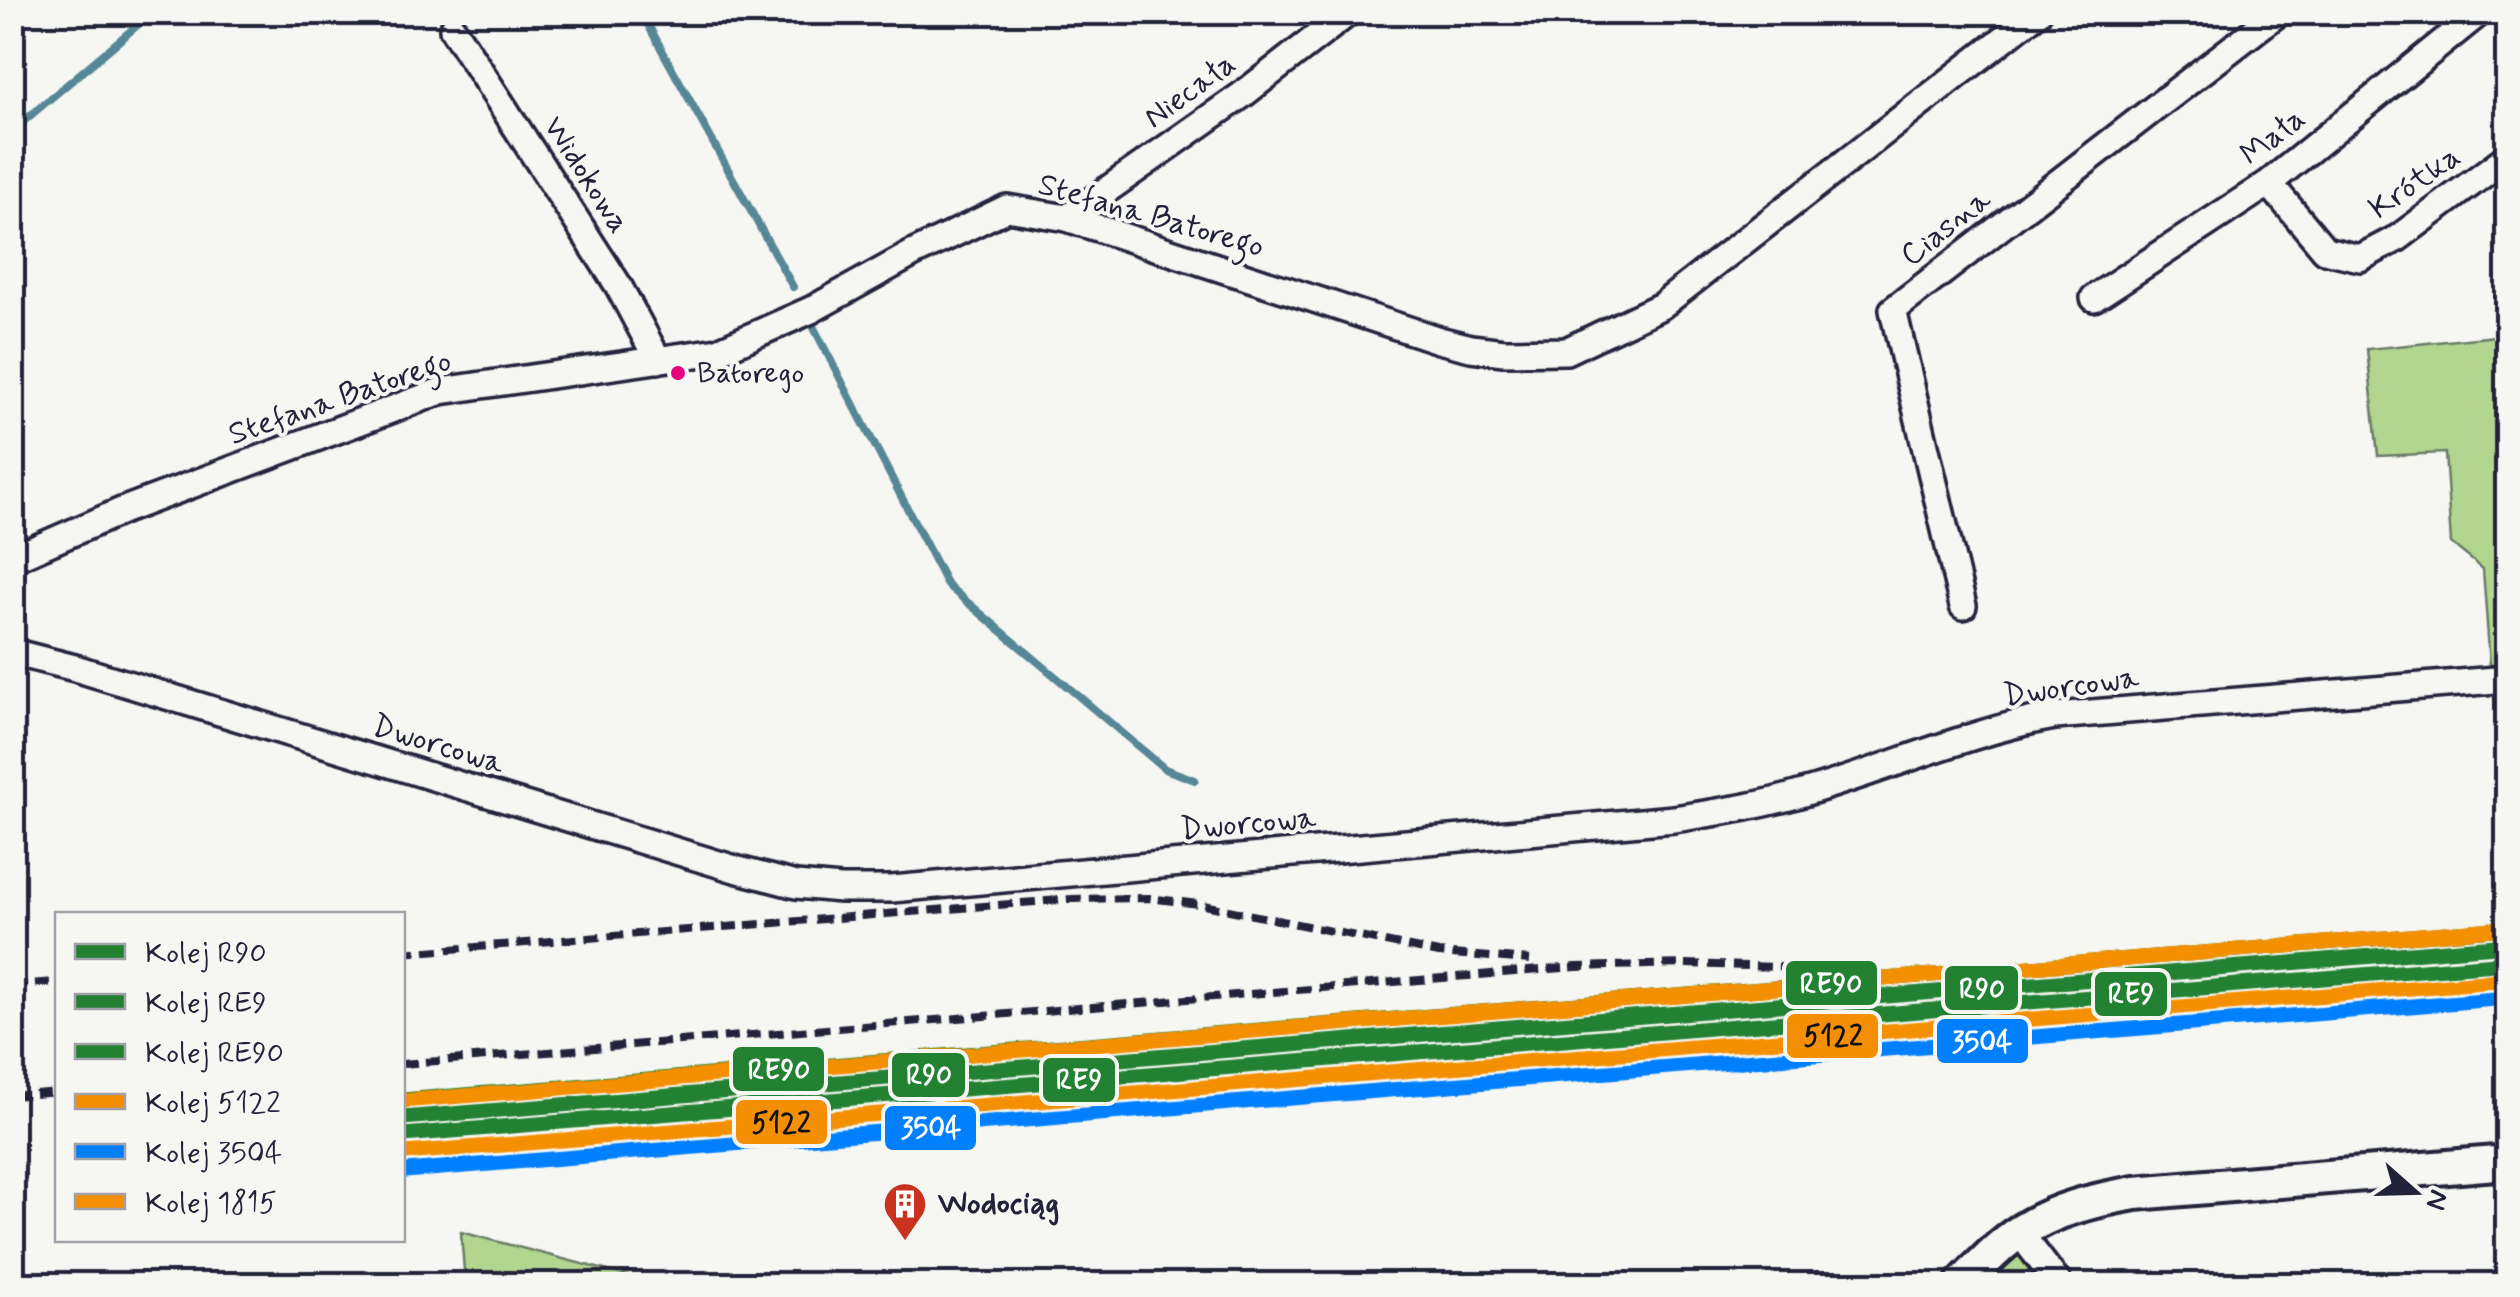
<svg xmlns="http://www.w3.org/2000/svg" width="2520" height="1297" font-family="Mynerve,sans-serif">
<style>
.green{fill:#b2d590;stroke:#6a7c66;stroke-width:2.5}
.lines{fill:none;stroke-linecap:round;stroke-linejoin:round}
.stream{stroke:#578797;stroke-width:8}
.minor-casing{stroke:#22223b;stroke-width:32}
.major-casing{stroke:#22223b;stroke-width:40}
.minor{stroke:#f6f6f2;stroke-width:25}
.major{stroke:#f6f6f2;stroke-width:32}
.rail{stroke:#22223b;stroke-width:8;stroke-dasharray:15 8;stroke-linecap:butt}
.rail-1-casing{stroke:#f6f6f2;stroke-width:22}
.rail-2-casing{stroke:#f6f6f2;stroke-width:22}
.rail-3-casing{stroke:#f6f6f2;stroke-width:22}
.rail-4-casing{stroke:#f6f6f2;stroke-width:22}
.rail-5-casing{stroke:#f6f6f2;stroke-width:22}
.rail-6-casing{stroke:#f6f6f2;stroke-width:22}
.rail-1{stroke:#238132;stroke-width:15}
.rail-2{stroke:#238132;stroke-width:15}
.rail-3{stroke:#238132;stroke-width:15}
.rail-4{stroke:#f48f03;stroke-width:15}
.rail-5{stroke:#0080ff;stroke-width:15}
.rail-6{stroke:#f48f03;stroke-width:15}
.bus-dot{fill:#e5007d;stroke:#f6f6f2;stroke-width:4}
.labels{text-anchor:middle;dominant-baseline:central;stroke-width:8;stroke-linejoin:round;paint-order:stroke}
.bus-label{font-size:30px;fill:#22223b;stroke:#f6f6f2;text-anchor:start}
.street-label{font-size:32px;fill:#22223b;stroke:#f6f6f2}
.poi-label{font-size:32px;font-weight:bold;fill:#22223b;stroke:#f6f6f2;text-anchor:start}
.line-badge{stroke:#f6f6f2;stroke-width:4}
.badge-label{font-size:28px;text-anchor:middle;font-weight:bold;fill:#fff}
.pale-badge-label{font-size:28px;text-anchor:middle;font-weight:bold;fill:#111}
</style>
<rect width="100%" height="100%" fill="#f6f6f2"/>
<filter id="ink" filterUnits="userSpaceOnUse"><feTurbulence type="fractalNoise" baseFrequency=".01" numOctaves="2"/><feDisplacementMap in="SourceGraphic" scale="20" xChannelSelector="R" yChannelSelector="G"/><feConvolveMatrix kernelMatrix="1 2 1 2 8 2 1 2 1" color-interpolation-filters="sRGB"/></filter>
<g filter="url(#ink)">
<path class="green" d="M2507,335V663L2490,665L2483,569L2451,543L2445,453L2378,456L2367,349Z
M461,1232L658,1284H465Z
M2018,1256L2029,1262L2045,1284H1980L2010,1258Z"/>
<g class="lines">
<path class="stream" d="M641,12L793,287
M12,131L153,12
M812,324L947,585L1165,769L1195,780"/>
<g class="minor-casing">
<path id="minor" d="M453,29L618,285L658,360
M2269,183L2325,250L2360,258L2398,238L2508,156
M1067,218L1242,95L1349,12
M2094,298L2269,183L2480,12
M12,559L124,510L441,391L718,351L811,310L914,253L1007,208L1067,218L1439,340L1471,348L1504,352L1566,351L1661,306L2038,12
M1963,606L1893,310L2279,12
M12,652L75,668L735,869L796,885L841,889H892L1674,819C1718,812 1761,806 1803,793C1888,769 1969,731 2055,716L2508,679
M2019,1232L2059,1284"/>
</g>
<g class="major-casing">
<path id="major" d="M1962,1284C1980,1266 2000,1244 2021,1231C2056,1209 2095,1200 2135,1193L2508,1162"/>
</g>
<use href="#minor" class="minor"/>
<use href="#major" class="major"/>
<path class="rail" d="M402,953L1072,899L1148,898L1199,904L1439,953L1530,960
M12,985L58,982
M402,1064L1576,967L1684,964L1844,969
M12,1096L58,1092"/>
<g class="rail-1-casing">
<path id="rail-1" d="M402,1118L2508,945"/>
</g>
<g class="rail-2-casing">
<path id="rail-2" d="M403,1135L2508,963"/>
</g>
<g class="rail-3-casing">
<path id="rail-3" d="M402,1100L2507,928"/>
</g>
<g class="rail-4-casing">
<path id="rail-4" d="M405,1153L2508,980"/>
</g>
<g class="rail-5-casing">
<path id="rail-5" d="M405,1171L2508,998"/>
</g>
<g class="rail-6-casing">
<path id="rail-6" d="M402,1101L2505,928"/>
</g>
<use href="#rail-1" class="rail-1"/>
<use href="#rail-2" class="rail-2"/>
<use href="#rail-3" class="rail-3"/>
<use href="#rail-4" class="rail-4"/>
<use href="#rail-5" class="rail-5"/>
<use href="#rail-6" class="rail-6"/>
</g>
</g>
<defs>
<g id="building-pin" transform="scale(2.25)"><path d="M0 17L-7.5 6A9.5 9.5 0 1 1 7.5 6Z" fill="#c8321e" stroke="#f6f6f2"/><path d="M-4-6H4V6H1V3H-1V6H-4ZM-2.5-4.3h1.7v1.8h-1.7ZM.8-4.3h1.7v1.8H.8ZM-2.5-1h1.7V.8h-1.7ZM.8-1h1.7V.8H.8Z" fill="#fff"/></g>
</defs>
<g fill-rule="evenodd">
<use href="#building-pin" x="905" y="1204"/>
</g>
<circle class="bus-dot" cx="678" cy="373" r="9"/>
<g class="labels">
<g class="bus-label">
<text x="697" y="373">Batorego</text>
</g>
<g class="street-label">
<text transform="translate(1190 91) rotate(-36)">Niecała</text>
<text transform="translate(2273 137) rotate(-38)">Mała</text>
<text transform="translate(586 175) rotate(57)">Widokowa</text>
<text transform="translate(2415 183) rotate(-35)">Krótka</text>
<text transform="translate(1151 216) rotate(16)">Stefana Batorego</text>
<text transform="translate(1946 228) rotate(-38)">Ciasna</text>
<text transform="translate(340 398) rotate(-19)">Stefana Batorego</text>
<text transform="translate(2071 687) rotate(-8)">Dworcowa</text>
<text transform="translate(438 745) rotate(17)">Dworcowa</text>
<text transform="translate(1248 824) rotate(-5)">Dworcowa</text>
</g>
<g class="poi-label">
<text x="938" y="1204">Wodociąg</text>
</g>
</g>
<g class="line-badge">
<rect x="1784" y="959" width="95" height="48" rx="10" fill="#238132"/>
<rect x="1943" y="964" width="77" height="48" rx="10" fill="#238132"/>
<rect x="2093" y="970" width="76" height="48" rx="10" fill="#238132"/>
<rect x="1785" y="1012" width="95" height="48" rx="10" fill="#f48f03"/>
<rect x="1935" y="1017" width="95" height="48" rx="10" fill="#0080ff"/>
<rect x="731" y="1045" width="95" height="48" rx="10" fill="#238132"/>
<rect x="890" y="1051" width="77" height="48" rx="10" fill="#238132"/>
<rect x="1041" y="1056" width="76" height="48" rx="10" fill="#238132"/>
<rect x="734" y="1098" width="95" height="48" rx="10" fill="#f48f03"/>
<rect x="883" y="1104" width="95" height="48" rx="10" fill="#0080ff"/>
</g>
<g class="badge-label">
<text x="1831" y="993">RE90</text>
<text x="1982" y="998">R90</text>
<text x="2131" y="1003">RE9</text>
<text x="1982" y="1051">3504</text>
<text x="779" y="1079">RE90</text>
<text x="929" y="1084">R90</text>
<text x="1079" y="1089">RE9</text>
<text x="931" y="1137">3504</text>
</g>
<g class="pale-badge-label">
<text x="1833" y="1045">5122</text>
<text x="781" y="1132">5122</text>
</g>
<rect width="2520" height="1297" fill="none" stroke="#f6f6f2" stroke-width="50"/>
<rect x="25" y="25" width="2470" height="1247" fill="none" stroke="#22223b" stroke-width="4" filter="url(#ink)"/>
<rect x="55" y="912" width="350" height="330" fill="#f6f6f2" stroke="#a1a1a9" stroke-width="2.5"/>
<rect x="75" y="944" width="50" height="15" fill="#238132" stroke="#a1a1a9" stroke-width="2.5"/>
<text x="145" y="962" font-size="30" fill="#22223b">Kolej R90</text>
<rect x="75" y="994" width="50" height="15" fill="#238132" stroke="#a1a1a9" stroke-width="2.5"/>
<text x="145" y="1012" font-size="30" fill="#22223b">Kolej RE9</text>
<rect x="75" y="1044" width="50" height="15" fill="#238132" stroke="#a1a1a9" stroke-width="2.5"/>
<text x="145" y="1062" font-size="30" fill="#22223b">Kolej RE90</text>
<rect x="75" y="1094" width="50" height="15" fill="#f48f03" stroke="#a1a1a9" stroke-width="2.5"/>
<text x="145" y="1112" font-size="30" fill="#22223b">Kolej 5122</text>
<rect x="75" y="1144" width="50" height="15" fill="#0080ff" stroke="#a1a1a9" stroke-width="2.5"/>
<text x="145" y="1162" font-size="30" fill="#22223b">Kolej 3504</text>
<rect x="75" y="1194" width="50" height="15" fill="#f48f03" stroke="#a1a1a9" stroke-width="2.5"/>
<text x="145" y="1212" font-size="30" fill="#22223b">Kolej 1815</text>
<g transform="translate(2415 1192) rotate(110)" stroke="#f6f6f2" stroke-width="8" paint-order="stroke">
<path d="M0-8L18 38L0 25L-18 38Z" fill="#22223b"/>
<text y="-15" font-size="28" font-weight="bold" text-anchor="middle" fill="#22223b">N</text>
</g>
</svg>
